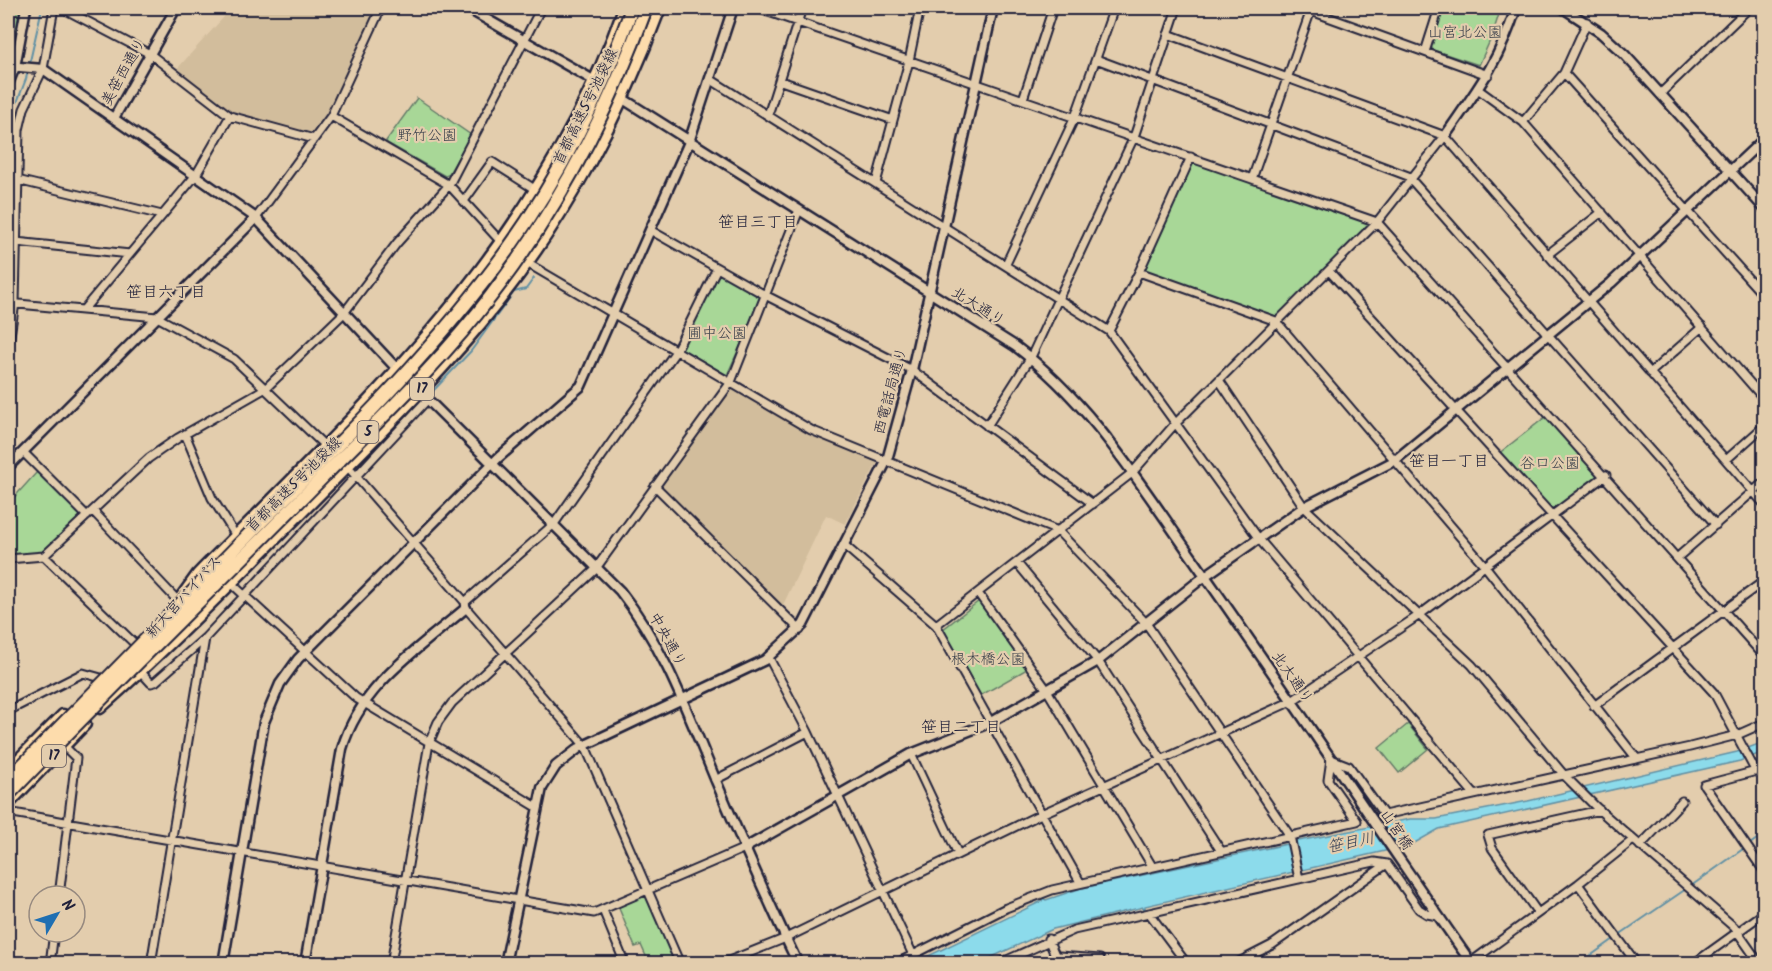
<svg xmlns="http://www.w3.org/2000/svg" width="1772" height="971" font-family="Kalam,'Klee One',sans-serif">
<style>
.built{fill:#d2bd9c}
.green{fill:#a8d797;stroke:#657c69;stroke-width:1.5}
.water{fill:#8cdbeb;stroke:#6291a5;stroke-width:1.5}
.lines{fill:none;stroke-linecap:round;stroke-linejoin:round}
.stream{stroke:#6291a5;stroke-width:2}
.minor-casing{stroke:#22223b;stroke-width:11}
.tertiary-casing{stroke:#22223b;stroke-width:13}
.trunk-casing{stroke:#22223b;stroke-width:15}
.minor{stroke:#e3cdad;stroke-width:7}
.tertiary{stroke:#e3cdad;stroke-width:8}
.trunk{stroke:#fddcac;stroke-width:10}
.motorway-bridge-casing{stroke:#22223b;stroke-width:16;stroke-linecap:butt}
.motorway-bridge{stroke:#fddcac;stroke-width:12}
.labels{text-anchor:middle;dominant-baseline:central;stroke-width:4.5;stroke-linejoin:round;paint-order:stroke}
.shield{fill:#e3cdad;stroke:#5c555d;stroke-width:1.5}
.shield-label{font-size:14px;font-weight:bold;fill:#22223b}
.park-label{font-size:15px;fill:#363d49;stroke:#e3cdad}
.street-label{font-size:15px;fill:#22223b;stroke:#e3cdad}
.neighbourhood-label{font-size:16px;fill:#22223b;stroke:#e3cdad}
.water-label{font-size:16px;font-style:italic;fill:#323e55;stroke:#e3cdad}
</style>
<rect width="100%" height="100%" fill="#e3cdad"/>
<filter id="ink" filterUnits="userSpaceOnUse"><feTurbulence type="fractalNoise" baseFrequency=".0167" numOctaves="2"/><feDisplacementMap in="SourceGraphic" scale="12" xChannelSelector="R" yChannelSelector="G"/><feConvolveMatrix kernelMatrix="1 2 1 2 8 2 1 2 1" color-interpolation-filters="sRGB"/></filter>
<g filter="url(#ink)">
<path class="built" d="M232,8H376L328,113L312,134L232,114L176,70Z
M732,389L808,432L878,461L845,524L826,515L782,607L663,487V482Z"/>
<path class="green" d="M8,8H23L15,54L9,59Z
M1444,8H1501L1492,36L1479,65L1433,50L1431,46Z
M417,98L471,135L448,175L445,176L387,143L386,141Z
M1191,157L1377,222L1276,321L1139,272Z
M720,274L759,295L761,300L727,375L681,351V348L716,276Z
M1548,415L1602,474L1550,511L1498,454Z
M37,472L82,517L44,553L8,556V504Z
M979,601L1027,669L978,697L942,630Z
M1408,724L1428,749L1399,773L1379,748Z
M647,894L677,963H649L641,945L635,947L618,906Z"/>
<path class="water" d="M1764,742V752L1740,761L1439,829L1411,845L1145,906V910L1143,907L1053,929L979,963L912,964L1042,901V898L1046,900L1079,889L1080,887L1083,888L1296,842L1298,839L1299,841L1410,819H1436L1528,801L1737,752Z"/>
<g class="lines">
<path class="stream" d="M8,167L11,118L26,79L42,8
M433,391L471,351L514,292L526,289L534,278
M1691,886L1764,834
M1619,935L1686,889
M1579,964L1614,939"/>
<g class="minor-casing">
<path id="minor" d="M62,8L150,54L230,116L314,139
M757,8L1377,222L1764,656
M1303,8L1488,75
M1168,34L1445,136L1764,504
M1425,52L1439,8
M1096,59L1408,176L1716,525
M1564,73L1764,296
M710,79L1109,331L1259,539L1474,794
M781,81L893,120
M1479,90L1523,122L1764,399
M1660,94L1749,8
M1023,99L1053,8
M768,115L802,8
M331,116L449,185L502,243
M1523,122L1564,73L1587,22
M1252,179L1311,10
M17,180L162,215
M876,183L909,61L920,8
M464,201L492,162L536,190
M256,218L331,116L381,8
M650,230L765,295L912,370L1093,504
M16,242L130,254
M1547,255L1602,212
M527,263L811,430L1058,531L1146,623L1290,836L1299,879
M1006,264L1075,117L1114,8
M1329,271L1714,693L1756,772
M1139,272L1276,321L1485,566L1637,759
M8,303L157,317L234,359L325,446
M84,309L196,175L230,116
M1109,331L1139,272L1191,157
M8,349L15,303L19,130L24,109L43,69L54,8
M1650,373L1702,327
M1219,380L1304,507L1472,665L1564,775L1597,808L1734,927L1760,964
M987,426L1031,357L1134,137L1177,8
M185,434L212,498L236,536
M23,452L87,516
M1726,460L1764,426
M347,466L465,602L466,608L585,746L680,964
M655,486L800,630
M93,511L178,601
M844,545L936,625L1080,882
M44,556L135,644
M1678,557L1764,482
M8,559L44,556L149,458L178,438L266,388L344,313L397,243L449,185L541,8
M1017,563L1098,661L1221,851
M231,583L356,698L537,807
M978,593L1047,690L1152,866
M465,602L554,524L676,351L717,268
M936,625L1132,473L1174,425L1377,222L1445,136
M769,658L808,732L913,955
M141,672L151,683L155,682L205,638L428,399
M1594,706L1764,581
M8,711L83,673L101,678
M911,754L958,854
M1764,769L1704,785L1764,871
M715,780L808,732
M8,809L13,813L594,913L745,848
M1640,846L1682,801
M1578,884L1637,964
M59,896L76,758L64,746
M603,910L625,964
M1149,913L1187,964
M1538,913L1492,848L1488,835L1600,810
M1048,939L1059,964
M506,961L518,964
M1471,962L1578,884L1633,840
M50,964L54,932
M151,964L205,638
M391,964L429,743L438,722L452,703L594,571L731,382L799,210
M721,964L786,938L1039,815L1292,701L1418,616L1606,475
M895,964L1006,908L1052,890L1357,821L1328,780L1331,759L1349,766L1384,815L1690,747L1737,735L1764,723
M998,964L1074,930L1374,862L1387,864L1419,909L1427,914L1438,916
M1044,964L1059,956L1100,959
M1235,964L1272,945L1387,864
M1693,964L1764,913"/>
</g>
<g class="tertiary-casing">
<path id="tertiary" d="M467,8L593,80L1015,346C1090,402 1138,481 1191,556C1287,691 1377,829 1472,964
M1563,8L1601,33L1625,55L1764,208
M8,66L43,69L256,218L399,371L620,591C665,648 688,714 716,781C742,842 769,903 798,964
M8,84L15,67L26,8
M114,118L176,8
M1445,136C1477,90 1499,62 1516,8
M8,467L256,218
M745,848L911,754L989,723L1098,661L1205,576L1304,507L1394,461L1611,283L1764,139
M223,964L264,722L280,684L298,659L498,458L581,386L689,142L733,8
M305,964L342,749C360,686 418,649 466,608
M505,964L542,788L556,766L579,748L765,660L803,625L887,460L912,370L993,8"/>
</g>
<g class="trunk-casing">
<path id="trunk" d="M458,328L504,269
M180,599L198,574C371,399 539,248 624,8
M100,708C171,645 236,578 303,511C370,443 439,377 498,302C567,215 622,111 660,8
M8,770L63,715
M8,804L85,724"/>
</g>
<use href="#minor" class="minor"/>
<use href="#tertiary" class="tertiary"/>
<use href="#trunk" class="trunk"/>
<g class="motorway-bridge-casing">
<path id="motorway-bridge" d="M8,780C91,695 174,610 258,525C346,437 435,350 508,249C560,176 602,92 632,8
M8,795C111,687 218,584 323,477C380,419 441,362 491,296C558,209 609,111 646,8"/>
</g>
<use href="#motorway-bridge" class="motorway-bridge"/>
</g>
</g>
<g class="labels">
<g class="shield">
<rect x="410" y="378" width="24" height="22" rx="4.5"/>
<rect x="357.5" y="421" width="21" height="22" rx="4.5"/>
<rect x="42" y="745" width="24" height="22" rx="4.5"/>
</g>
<g class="shield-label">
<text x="422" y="389">17</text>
<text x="368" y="432">5</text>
<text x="54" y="756">17</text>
</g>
<g class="park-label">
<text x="1465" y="33">山宮北公園</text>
<text x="427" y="136">野竹公園</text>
<text x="717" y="334">圃中公園</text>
<text x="1550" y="464">谷口公園</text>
<text x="988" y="660">根木橋公園</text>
</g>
<g class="street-label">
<text transform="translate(124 72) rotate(-61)">美笹西通り</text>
<text transform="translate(586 107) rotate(-64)">首都高速5号池袋線</text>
<text transform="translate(978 307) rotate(32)">北大通り</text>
<text transform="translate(891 391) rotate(-75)">西電話局通り</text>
<text transform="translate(294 485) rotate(-45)">首都高速5号池袋線</text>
<text transform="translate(184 597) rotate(-48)">新大宮バイパス</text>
<text transform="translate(667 640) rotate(61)">中央通り</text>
<text transform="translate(1292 678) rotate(55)">北大通り</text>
<text transform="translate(1396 830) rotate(56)">山宮橋</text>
</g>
<g class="neighbourhood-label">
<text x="758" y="222">笹目三丁目</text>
<text x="166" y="292">笹目六丁目</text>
<text x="1449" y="461">笹目一丁目</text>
<text x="961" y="727">笹目二丁目</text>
</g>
<g class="water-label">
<text transform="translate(1351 843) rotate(-12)">笹目川</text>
</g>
</g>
<rect width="1772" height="971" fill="none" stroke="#e3cdad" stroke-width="30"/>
<rect x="15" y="15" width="1742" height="941" fill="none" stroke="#22223b" stroke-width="2" filter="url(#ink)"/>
<g transform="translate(57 914) rotate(51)"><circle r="28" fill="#e3cdad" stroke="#96897f" stroke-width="1.5"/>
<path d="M0-4.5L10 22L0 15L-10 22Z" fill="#1f6fb2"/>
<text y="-9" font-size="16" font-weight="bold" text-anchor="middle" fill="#22223b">N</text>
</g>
</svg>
